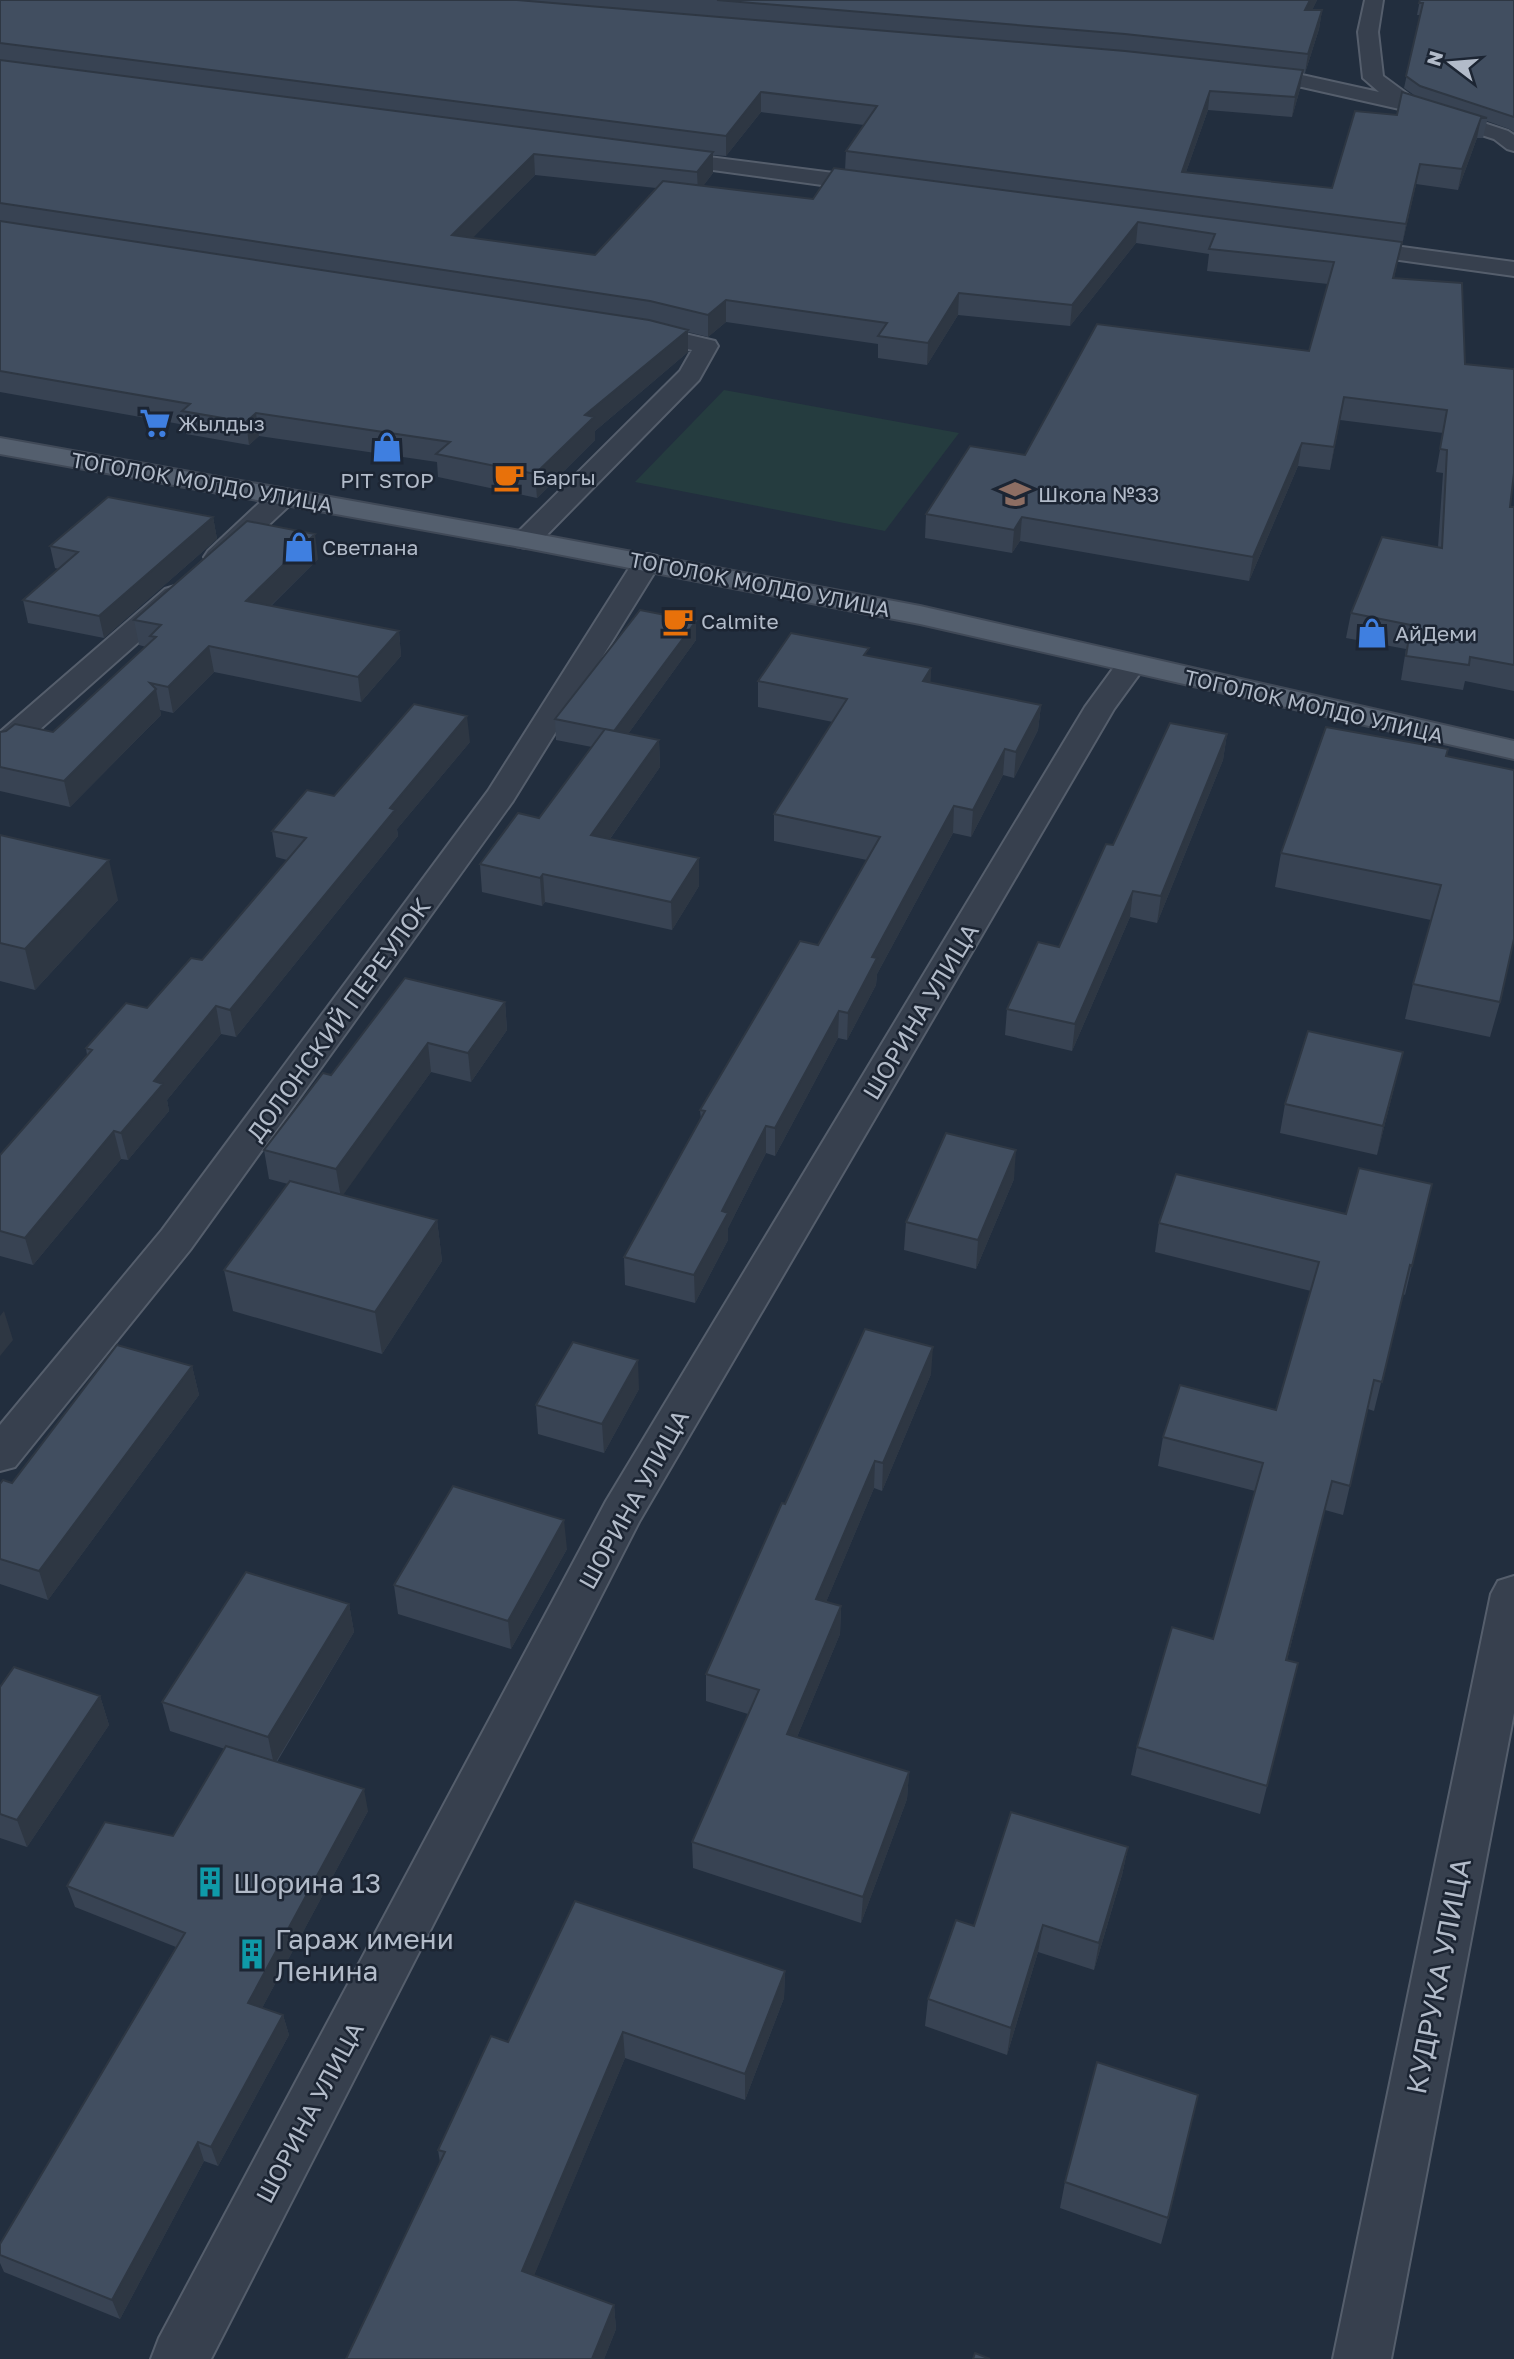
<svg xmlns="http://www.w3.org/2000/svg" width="1514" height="2359" font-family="'Golos Text',sans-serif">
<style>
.green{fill:#253c3f}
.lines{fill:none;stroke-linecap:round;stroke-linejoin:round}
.minor-casing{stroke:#555e6c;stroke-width:4}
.major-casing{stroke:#404957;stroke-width:4}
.minor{fill:#37404e;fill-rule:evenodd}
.major{fill:#545f6e;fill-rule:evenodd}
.wall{fill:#384353;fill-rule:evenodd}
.shaded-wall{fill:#2e3743}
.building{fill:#414e60;stroke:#2e3743;stroke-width:2}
.labels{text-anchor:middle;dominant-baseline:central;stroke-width:5;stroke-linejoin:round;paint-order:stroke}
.far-poi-label{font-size:21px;fill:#b2bbc9;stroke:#1c2533;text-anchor:start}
.far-street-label{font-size:21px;fill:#b2bbc9;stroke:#1c2533}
.street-label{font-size:24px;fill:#b2bbc9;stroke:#1c2533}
.near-poi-label{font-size:28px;fill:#b2bbc9;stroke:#1c2533;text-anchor:start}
.near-street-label{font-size:28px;fill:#b2bbc9;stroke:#1c2533}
</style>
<rect width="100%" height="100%" fill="#222e3e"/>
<path class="green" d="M724,390L959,433L885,531L635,482Z"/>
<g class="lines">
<g class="minor-casing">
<path id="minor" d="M1365,0H1383L1378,32L1383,76L1417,101L1508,131L1514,135V151L1507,149L1494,139L1404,110L1302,87L1250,82L1243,80L1240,76L1243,72L1250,70L1302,75L1379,92L1363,78L1358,32Z
M662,151L880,179L888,181L891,186L888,191L880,193L654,162L651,157L654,152Z
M1350,240L1514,262V276L1342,252L1339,247L1342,242Z
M638,323L715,341L718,346L699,380L536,546L526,548L516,546L512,540L516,534L680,371L692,350L629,335L626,330L629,325Z
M282,489L292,491L296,497L292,503L228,563L218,565L208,563L204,557L208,551L272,491Z
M647,554L657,556L661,562L513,801L190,1250L15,1467L0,1471V1425L162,1230L488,791L633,562L637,556Z
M175,586L185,589L189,595L185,601L11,755L0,757V732L165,589Z
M1131,656L1142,659L1146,665L1114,709L639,1522L211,2359H151L159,2338L606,1501L1085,707L1120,659Z
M1514,1576V1713L1391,2359H1333L1491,1594L1498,1581Z"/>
</g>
<g class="major-casing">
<path id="major" d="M0,438L526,532L920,606L1514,741V759L920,624L526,548L0,454Z"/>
</g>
<use href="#minor" class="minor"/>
<use href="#major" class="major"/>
</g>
<path class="wall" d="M0,0H1317L1312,10H1322L1319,29L1305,73H1303L1300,89L1292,117L1208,110L1186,172L1332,188L1414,95L1404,88L1420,15H1417L1420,0H1514V132L1509,129L1487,121L1483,138H1477L1458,190L1416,184L1402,245H1401L1394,278L1465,364L1510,507H1514V691L1465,681L1463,690L1401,680L1406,649L1346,638L1351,613L1438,547L1443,473L1436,472L1443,433L1340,420L1330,470L1298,466L1249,581L1020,541L1012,553L925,538L926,514L1025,455L1309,351L1328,284L1207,271L1209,254L1136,243L1070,326L958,315L927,365L878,358V344L726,322L708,337L688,332V352L595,431V440L537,498L438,477L437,462L259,436L249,445L186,434L185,425L0,392ZM761,112L864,125L846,151L845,170L813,199L703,186L713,173V155L726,156ZM535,175L656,188L595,255L472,238Z
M213,517L217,539L104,638L28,623L23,600L59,569L55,568L50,546Z
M318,559L271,606L399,631L401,656L361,702L214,672L173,713L160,710L161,715L70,807L0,791V732H53L146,647L139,645L134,620Z
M696,621V640L628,734L659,740L660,767L610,839L699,886L672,930L545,902L542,906L482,892L480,864L539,818L592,747L556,740L555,719Z
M869,656L931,668L930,683L1041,705L1038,730L1014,778L1003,775L971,837L953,833L877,974L876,985L847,1040L838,1038L775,1156L766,1153L728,1228V1240L695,1303L625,1285L624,1257L701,1120L700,1110L818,945L867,860L774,841V814L833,722L758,707V681Z
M1227,734L1223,760L1157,923L1130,917L1072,1051L1005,1035L1007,1009L1059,947L1113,845Z
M470,742L397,829L398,836L236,1037L221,1034L167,1100L169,1111L128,1160L121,1159L33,1265L0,1256V1155L87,1055L86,1048L147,1008L202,960L287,860L276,857L272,831L334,796Z
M1446,756L1500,1002L1490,1037L1405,1019L1413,984L1431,920L1275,887L1281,853Z
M0,835L118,900L35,990L0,981Z
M505,1002L507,1030L471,1082L431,1072L342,1195L437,1220L442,1261L382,1354L233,1311L224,1270L288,1184L269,1179L264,1150L331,1075Z
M1403,1052L1377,1155L1280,1133L1285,1104Z
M1014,1179L976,1269L904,1250L906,1222Z
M1159,1223L1412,1266L1405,1295L1403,1294L1374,1411L1368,1409L1343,1515L1325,1510L1287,1660L1298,1663L1260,1814L1131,1775L1137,1747L1213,1639L1255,1491L1158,1466L1163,1437L1276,1410L1311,1291L1155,1252Z
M192,1366L199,1395L48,1600L0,1584V1484L12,1483Z
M931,1374L882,1491L874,1488L826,1602L841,1606L840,1634L797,1737L909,1772L907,1799L861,1923L693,1868L692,1842L748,1714L706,1701V1674L785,1504Z
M639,1389L604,1453L538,1434L536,1405Z
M567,1549L511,1649L398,1614L394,1585Z
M349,1604L354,1632L277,1762L368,1811L262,2008L283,2015L289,2035L218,2166L204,2161L120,2319L4,2272L0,2263V2244L176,1947L75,1907L67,1886L173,1836L225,1749L170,1731L162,1702Z
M0,1687L100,1696L109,1725L27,1847L0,1838Z
M1128,1847L1122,1875L1094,1970L1038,1952L1007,2055L925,2026L928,1999L974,1926Z
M575,1901L785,1971L784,1998L745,2100L625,2058L534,2275L614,2305L616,2329L604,2359H346L440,2162L438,2150L491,2036L508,2042Z
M1065,2182L1168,2218L1161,2244L1060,2208Z"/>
<path class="shaded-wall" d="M1310,0H1317L1303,29L1305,10Z
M1322,10L1319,29L1305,73L1308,54Z
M1303,70L1300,89L1292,117L1295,97Z
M1210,91L1208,110L1179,192L1182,172Z
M761,92V112L726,156V136Z
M1481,118L1477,138L1458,190L1462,169Z
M713,152V173L698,193L697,172Z
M534,154L535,175L454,257L452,235Z
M1420,164L1416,184L1402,245L1406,224Z
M1138,222L1136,243L1070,326L1072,305Z
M959,293L958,315L927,365L928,343Z
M726,300V322L708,337V315Z
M688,330V352L595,431V440L537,498L535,474L585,415Z
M1344,397L1340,420L1330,470L1334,447Z
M256,413L259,436L249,445L246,422Z
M1302,443L1298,466L1249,581L1253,557Z
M213,517L217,539L104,638L99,616Z
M1022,517L1020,541L1012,553L1014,530Z
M315,534L318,559L250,626L246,601Z
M696,621V640L615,752L614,731Z
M399,631L401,656L361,702L358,677Z
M209,646L214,672L173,713L168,687Z
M931,668L930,693L923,681Z
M156,689L161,715L70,807L64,781Z
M1041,705L1038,730L1014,778L1016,752Z
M467,716L470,742L397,829L398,836L236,1037L230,1010L390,808Z
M1227,734L1223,760L1157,923L1161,896Z
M659,740L660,767L593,863L591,835Z
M1005,749L1003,775L971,837L973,810Z
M954,806L953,833L877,974L876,985L847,1040L848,1013L872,957Z
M699,858V886L672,930L671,902Z
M109,860L118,900L35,990L25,949Z
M543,874L545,902L542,906L540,878Z
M1133,891L1130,917L1072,1051L1075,1024Z
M505,1002L507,1030L471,1082L468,1053Z
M216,1006L221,1034L167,1100L169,1111L128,1160L121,1133L154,1081Z
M839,1011L838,1038L775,1156V1128Z
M428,1043L431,1072L341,1198L336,1169Z
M1403,1052L1396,1080L1377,1155L1383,1126Z
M766,1126V1153L728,1228V1240L695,1303L694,1275L722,1211Z
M114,1131L121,1159L33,1265L25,1238Z
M1016,1150L1014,1179L976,1269L978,1240Z
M437,1220L442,1261L382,1354L375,1312Z
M4,1311L13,1340L0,1356V1316Z
M933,1347L931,1374L882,1491L883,1463Z
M638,1360L639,1389L604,1453L602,1424Z
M192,1366L199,1395L48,1600L39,1571Z
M875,1461L874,1488L816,1626V1599Z
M564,1520L567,1549L511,1649L508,1621Z
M349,1604L354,1632L274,1765L268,1737Z
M841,1606L840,1634L787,1761V1734Z
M100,1696L109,1725L27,1847L17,1820Z
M909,1772L907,1799L861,1923L863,1897Z
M364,1789L368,1811L254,2023L248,2003Z
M1128,1847L1122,1875L1094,1970L1099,1943Z
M1043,1925L1038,1952L1007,2055L1011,2028Z
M785,1971L784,1998L745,2100V2074Z
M283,2015L289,2035L218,2166L211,2147Z
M623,2032L625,2058L526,2295L522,2271Z
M198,2142L204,2161L120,2319L112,2300Z
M614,2305L616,2329L604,2359H592Z"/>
<path class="building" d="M0,0H517L1125,51L1303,70L1295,97L1210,91L1182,172L1332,188L1355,111L1397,115L1402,92L1487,118H1481L1462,169L1420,164L1406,224L846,151L877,106L761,92L726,136L0,43Z
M717,0H1310L1305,10H1322L1308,54L1125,34Z
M1420,0H1514V117L1420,86L1406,76L1423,3H1419Z
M0,60L713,152L697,172L534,154L452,235L595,255L663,181L813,199L834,168L1402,242L1393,278L1462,283L1465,364L1514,369V473L1510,507H1514V665L1470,657L1469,665L1406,656L1411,625L1351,613L1382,537L1442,548L1447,450L1440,449L1447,410L1344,397L1334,447L1302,443L1253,557L1022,517L1014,530L926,514L970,446L1025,455L1097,324L1309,351L1334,262L1209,249L1215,234L1138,222L1072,305L959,293L928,343L878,336L887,323L726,300L708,315L650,301L0,203Z
M0,221L649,320L688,330L585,415L594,417L535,474L436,454L450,442L256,413L246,422L182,411L190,404L0,371Z
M108,497L213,517L99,616L23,600L78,552L50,546Z
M247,521L315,534L246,601L399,631L358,677L209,646L168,687L150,683L156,689L64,781L0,767V732L6,731L15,724L53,732L156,637L150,636L161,625L134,620Z
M640,610L696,621L614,731L555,719Z
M791,633L869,648L864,655L931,668L923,681L1041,705L1016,752L1005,749L973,810L954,806L872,957L877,958L848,1013L839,1011L775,1128L766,1126L722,1211L728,1213L694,1275L624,1257L705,1111L700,1110L800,941L818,945L880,837L774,814L847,699L758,681Z
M414,704L467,716L390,808L395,810L230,1010L216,1006L154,1081L163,1084L121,1133L114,1131L25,1238L0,1231V1155L92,1050L86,1048L126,1003L147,1008L191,958L202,960L306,838L272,831L307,790L334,796Z
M1170,723L1227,734L1161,896L1133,891L1075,1024L1007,1009L1038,942L1059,947L1106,844L1113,845Z
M1326,727L1448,749L1446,756L1514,770V939L1500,1002L1413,984L1441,885L1281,853Z
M605,729L659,740L591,835L699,858L671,902L543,874L540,878L480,864L518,813L539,818Z
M0,835L109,860L25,949L0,943Z
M405,978L505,1002L468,1053L428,1043L336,1169L264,1150L323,1073L331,1075Z
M1308,1031L1403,1052L1383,1126L1285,1104Z
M946,1133L1016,1150L978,1240L906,1222Z
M1359,1168L1432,1184L1412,1266L1410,1265L1382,1382L1374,1380L1350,1486L1332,1481L1286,1660L1298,1663L1267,1786L1137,1747L1172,1627L1213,1639L1263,1463L1163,1437L1180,1385L1276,1410L1319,1262L1159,1223L1176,1174L1346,1214Z
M290,1181L437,1220L375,1312L224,1270Z
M865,1329L933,1347L883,1463L875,1461L816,1599L841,1606L787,1734L909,1772L863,1897L692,1842L759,1690L706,1674L782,1503L785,1504Z
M573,1342L638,1360L602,1424L536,1405Z
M117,1345L192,1366L39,1571L0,1559V1484L3,1480L12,1483Z
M453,1486L564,1520L508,1621L394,1585Z
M246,1572L349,1604L268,1737L162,1702Z
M14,1667L100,1696L17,1820L0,1814V1687Z
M226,1746L364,1789L248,2003L283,2015L211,2147L198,2142L112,2300L0,2255V2244L185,1933L67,1886L105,1822L173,1836Z
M1011,1812L1128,1847L1099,1943L1043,1925L1011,2028L928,1999L956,1920L974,1926Z
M575,1901L785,1971L745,2074L623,2032L522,2271L614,2305L592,2359H346L445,2152L438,2150L491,2036L508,2042Z
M1097,2062L1198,2095L1168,2218L1065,2182Z
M975,2353L990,2359H973Z"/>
<defs>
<g id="supermarket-bare" transform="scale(2.415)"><path d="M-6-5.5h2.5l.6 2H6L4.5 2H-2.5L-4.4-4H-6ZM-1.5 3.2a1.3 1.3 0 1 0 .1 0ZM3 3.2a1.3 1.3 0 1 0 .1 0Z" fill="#3f7fe0" stroke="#1c2533" stroke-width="2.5" paint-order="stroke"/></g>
<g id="shop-bare" transform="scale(2.415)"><path d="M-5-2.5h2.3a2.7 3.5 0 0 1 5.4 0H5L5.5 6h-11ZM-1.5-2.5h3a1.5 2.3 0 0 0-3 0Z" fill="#3f7fe0" stroke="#1c2533" stroke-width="2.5" paint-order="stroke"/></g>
<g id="cafe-bare" transform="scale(2.415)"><path d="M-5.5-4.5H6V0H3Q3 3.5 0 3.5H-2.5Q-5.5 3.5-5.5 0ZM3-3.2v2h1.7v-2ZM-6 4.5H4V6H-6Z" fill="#e8710a" stroke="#1c2533" stroke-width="2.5" paint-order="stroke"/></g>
<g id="school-bare" transform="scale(2.415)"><path d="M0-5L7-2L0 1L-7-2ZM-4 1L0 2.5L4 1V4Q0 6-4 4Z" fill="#8d6e63" stroke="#1c2533" stroke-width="2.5" paint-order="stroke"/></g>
<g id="building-bare" transform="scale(2.415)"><path d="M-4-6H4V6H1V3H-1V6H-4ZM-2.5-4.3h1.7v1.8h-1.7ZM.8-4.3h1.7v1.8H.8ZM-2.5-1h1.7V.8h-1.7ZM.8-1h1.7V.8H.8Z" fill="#0f9aa8" stroke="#1c2533" stroke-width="2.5" paint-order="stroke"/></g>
</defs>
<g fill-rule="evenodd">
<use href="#supermarket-bare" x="155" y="423"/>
<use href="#shop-bare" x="387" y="447"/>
<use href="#cafe-bare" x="509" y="477"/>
<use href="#school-bare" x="1015" y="494"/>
<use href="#shop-bare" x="299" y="547"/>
<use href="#cafe-bare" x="678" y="621"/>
<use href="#shop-bare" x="1372" y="633"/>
<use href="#building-bare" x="210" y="1882"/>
<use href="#building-bare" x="252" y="1954"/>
</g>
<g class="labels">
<g class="far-poi-label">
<text x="178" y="423">Жылдыз</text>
<text x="532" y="477">Баргы</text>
<text x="387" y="480" text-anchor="middle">PIT STOP</text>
<text x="1038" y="494">Школа №33</text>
<text x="322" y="547">Светлана</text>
<text x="701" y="621">Calmite</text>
<text x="1395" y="633">АйДеми</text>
</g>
<g class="far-street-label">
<text transform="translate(202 482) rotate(10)">ТОГОЛОК МОЛДО УЛИЦА</text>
<text transform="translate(760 584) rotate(11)">ТОГОЛОК МОЛДО УЛИЦА</text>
<text transform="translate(1314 706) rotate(13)">ТОГОЛОК МОЛДО УЛИЦА</text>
</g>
<g class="street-label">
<text transform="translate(920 1011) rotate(-59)">ШОРИНА УЛИЦА</text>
<text transform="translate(338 1019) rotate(-54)">ДОЛОНСКИЙ ПЕРЕУЛОК</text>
<text transform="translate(633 1499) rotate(-61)">ШОРИНА УЛИЦА</text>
<text transform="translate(309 2112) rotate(-62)">ШОРИНА УЛИЦА</text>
</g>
<g class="near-poi-label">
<text x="233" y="1882">Шорина 13</text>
<text x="275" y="1938">Гараж имени<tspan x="275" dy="32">Ленина</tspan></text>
</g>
<g class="near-street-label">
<text transform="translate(1438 1976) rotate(-79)">КУДРУКА УЛИЦА</text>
</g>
</g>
<g transform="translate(1451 63) rotate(286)" stroke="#1c2533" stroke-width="5" paint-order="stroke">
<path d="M0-5L12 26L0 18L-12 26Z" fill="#b2bbc9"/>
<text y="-10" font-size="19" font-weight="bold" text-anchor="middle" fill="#b2bbc9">N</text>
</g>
</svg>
